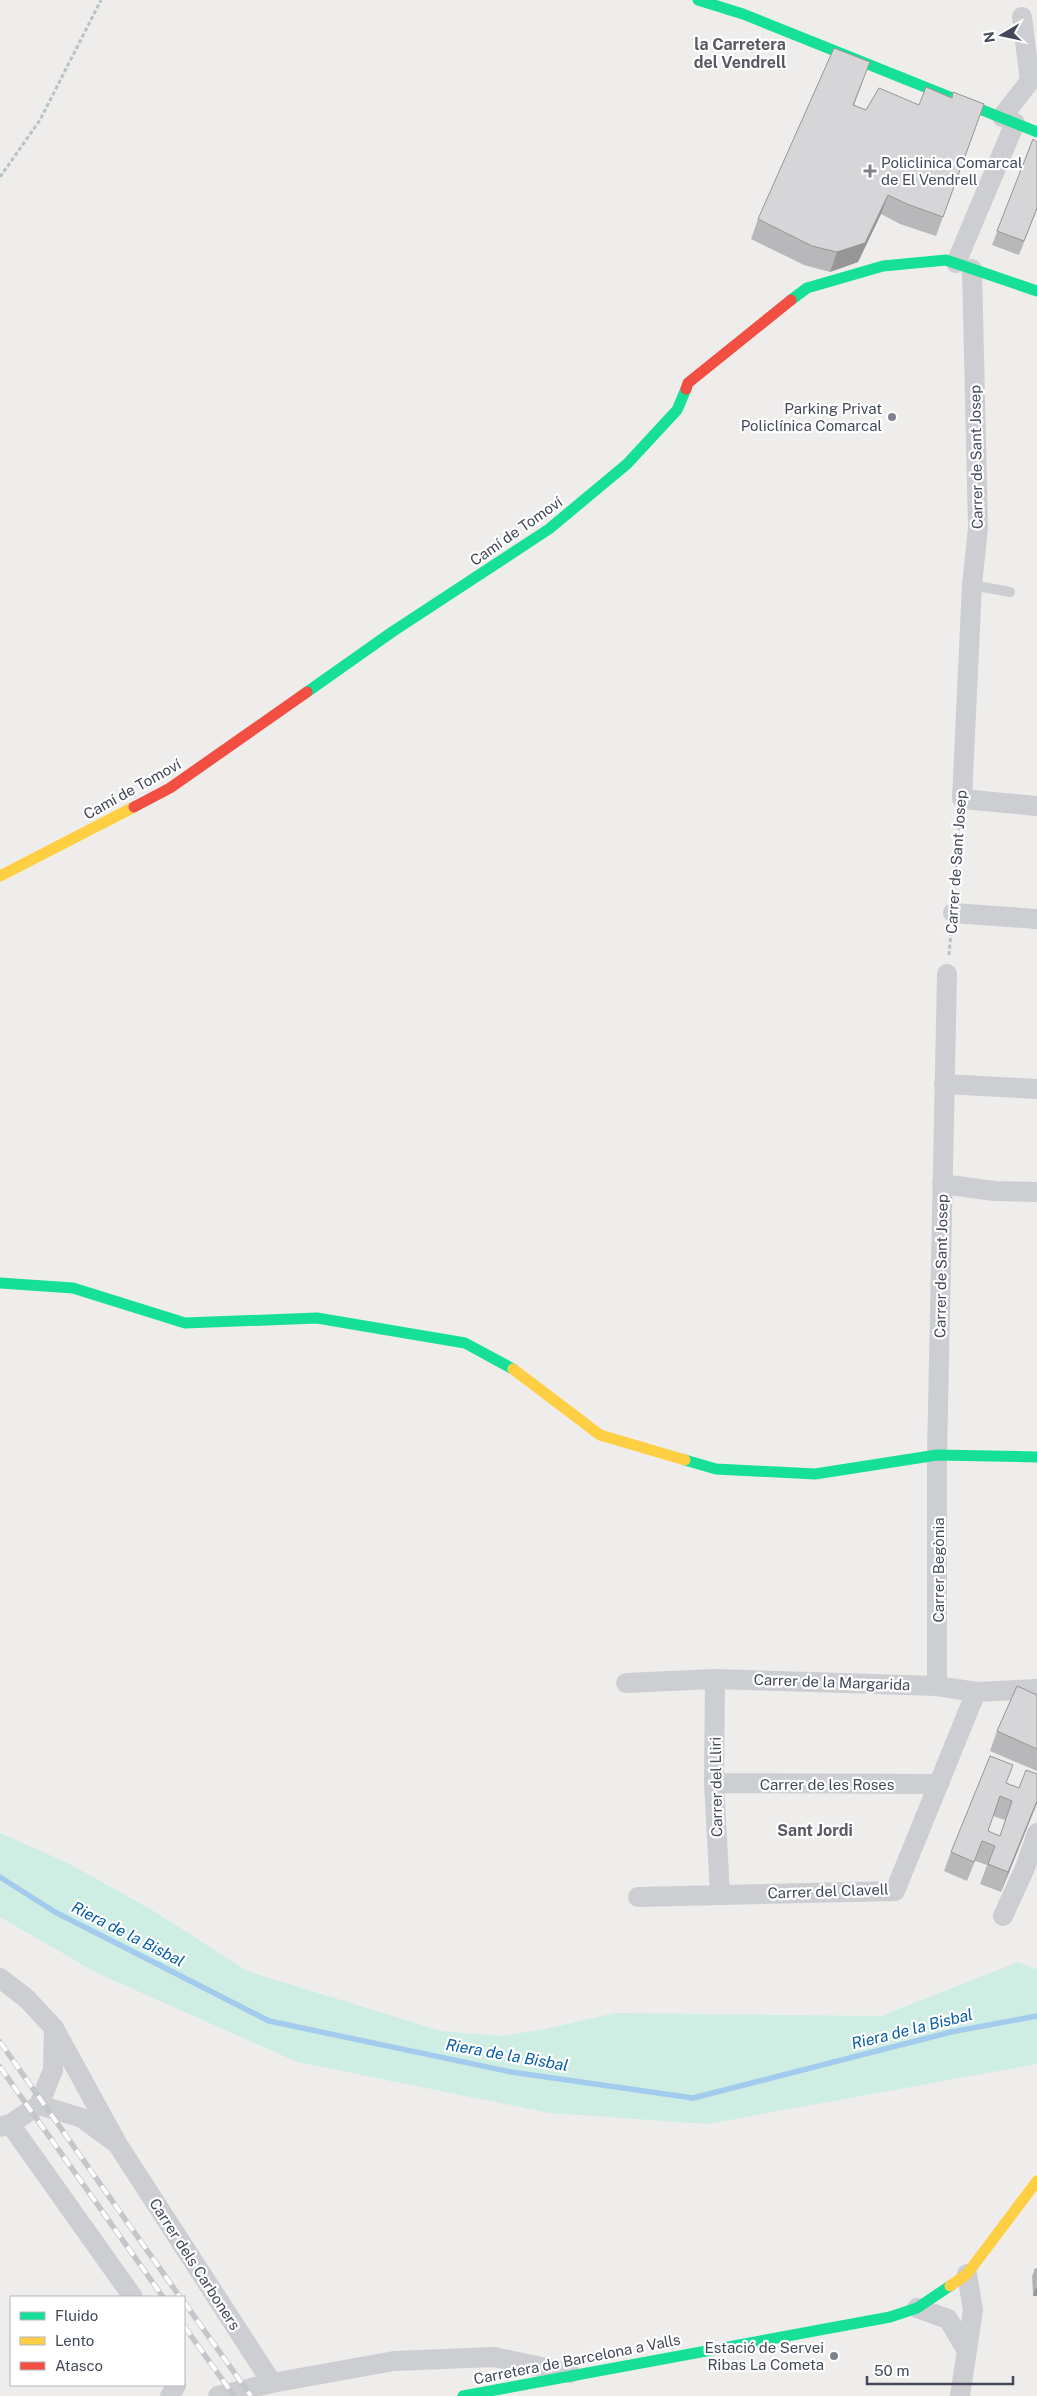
<svg xmlns="http://www.w3.org/2000/svg" width="1037" height="2396" font-family="'Public Sans',sans-serif">
<style>
.green{fill:#cfeee3}
.lines{fill:none;stroke-linecap:round;stroke-linejoin:round}
.stream{stroke:#a2cbed;stroke-width:5.5}
.path{stroke:#b7c3c2;stroke-width:3;stroke-dasharray:4 2.5;stroke-linecap:butt}
.lane{stroke:#cdced2;stroke-width:10}
.street{stroke:#cdced2;stroke-width:20}
.fast{stroke:#16e098;stroke-width:11}
.slow{stroke:#ffcf43;stroke-width:11}
.jam{stroke:#f24e42;stroke-width:11}
.rail-casing{stroke:#c5c6c9;stroke-width:5.5}
.rail{stroke:#fff;stroke-width:4;stroke-dasharray:11;stroke-linecap:butt}
.wall{fill:#b8b8ba;fill-rule:evenodd}
.shaded-wall{fill:#969697}
.building{fill:#d6d6d8;stroke:#969697;fill-rule:evenodd}
.poi-dot{fill:#7f828c;stroke:#fff;stroke-width:2}
.labels{text-anchor:middle;dominant-baseline:central;stroke-width:4.5;stroke-linejoin:round;paint-order:stroke}
.poi-label{font-size:15px;fill:#434959;stroke:#fff;text-anchor:end}
.street-label{font-size:15px;fill:#434959;stroke:#fff}
.neighbourhood-label{font-size:16px;font-weight:bold;fill:#585a61;stroke:#fff}
.water-label{font-size:16px;font-style:italic;fill:#075da8;stroke:#fff}
</style>
<rect width="100%" height="100%" fill="#eeedec"/>
<path class="green" d="M0,1833L70,1864L157,1913L247,1971L441,2031L502,2036L545,2029L615,2013L881,2016L1018,1962L1037,1969V2064L707,2124L550,2113L297,2062L97,1973L0,1917Z"/>
<g class="lines">
<path class="stream" d="M0,1877L55,1912L269,2021L511,2072L693,2098L951,2032L1037,2016"/>
<path class="path" d="M0,177L40,120L101,0
M955,895L960,817
M949,955L951,932"/>
<path class="lane" d="M972,585L1010,592"/>
<path class="street" d="M1002,117L1030,81L1022,17
M956,263L1015,123
M972,269L978,528L972,585L962,799L1037,806
M953,913L1037,919
M944,1084L1037,1089
M942,1184L994,1191L1037,1192
M715,1679L714,1783L720,1894
M626,1683L715,1679L937,1686L976,1692L1037,1689
M937,1686V1455L947,974
M714,1783L939,1784
M638,1897L895,1891L976,1692
M1003,1916L1025,1868L1037,1833
M0,1978L27,1999L54,2028L53,2070L39,2105
M54,2028L118,2145L272,2383
M39,2105L82,2118L113,2141
M10,2124L133,2297
M0,2127L10,2124L39,2105
M917,2308L948,2319L967,2351
M170,2396L176,2385
M218,2396L272,2383L394,2361L494,2357L570,2373
M960,2396L973,2310L967,2274"/>
<path class="fast" d="M698,0L743,14L1037,132
M791,300L807,288L883,266L946,260L1037,291
M307,692L392,632L549,529L627,464L677,410L686,389
M0,1283L73,1288L185,1323L317,1318L465,1343L513,1369
M685,1460L716,1469L815,1474L937,1455L1037,1457
M463,2396L890,2317L917,2308L950,2286"/>
<path class="slow" d="M0,876L134,807
M513,1369L600,1435L685,1460
M950,2286L967,2274L1037,2181"/>
<path class="jam" d="M686,389L688,383L791,300
M134,807L170,788L307,692"/>
<g class="rail-casing">
<path id="rail" d="M0,2042L180,2297
M0,2067L163,2297
M184,2302L251,2396
M184,2326L234,2396"/>
</g>
<use href="#rail" class="rail"/>
</g>
<path class="wall" d="M863,81L854,105L866,110L919,105L951,97L953,92L984,104L936,236L900,224L881,214L858,262L830,272L804,265L751,239L758,219Z
M1033,139L1037,209L1019,255L992,245Z
M1037,1695V1771L990,1751L997,1731Z
M1037,1774V1803L1001,1892L980,1884L987,1865L975,1861L967,1881L944,1871L951,1852L1007,1783L1019,1788ZM993,1816L1005,1820L1000,1836L988,1831Z
M1035,2269L1037,2296H1033L1032,2276Z"/>
<path class="shaded-wall" d="M888,195L881,214L858,262L830,272L837,252Z
M1037,1801V1803L1001,1892L1008,1872Z
M1035,2289H1037V2296H1033Z"/>
<path class="building" d="M834,48L870,62L853,105L866,110L879,88L919,105L926,87L952,98L953,92L984,104L943,217L907,204L888,195L865,243L837,252L812,246L758,219Z
M1033,139L1037,142V208L1024,241L997,231Z
M1017,1686L1037,1695V1749L997,1731Z
M990,1756L1013,1765L1006,1783L1019,1788L1026,1770L1037,1774V1801L1008,1872L988,1864L995,1846L982,1841L974,1862L951,1852ZM1000,1796L1012,1801L1000,1836L988,1831Z
M1035,2269H1037V2289H1035Z"/>
<g class="poi-dot">
<path d="M867.5 163.5h5v5h5v5h-5v5h-5v-5h-5v-5h5z"/>
<circle cx="892" cy="417" r="5"/>
<circle cx="834" cy="2356" r="5"/>
</g>
<g class="labels">
<g class="poi-label">
<text x="881" y="162" text-anchor="start">Policlinica Comarcal<tspan x="881" dy="17">de El Vendrell</tspan></text>
<text x="882" y="408">Parking Privat<tspan x="882" dy="17">Policlínica Comarcal</tspan></text>
<text x="824" y="2347">Estació de Servei<tspan x="824" dy="17">Ribas La Cometa</tspan></text>
</g>
<g class="street-label">
<text transform="translate(976 457) rotate(-91)">Carrer de Sant Josep</text>
<text transform="translate(516 531) rotate(-35)">Camí de Tomoví</text>
<text transform="translate(132 789) rotate(-29)">Camí de Tomoví</text>
<text transform="translate(956 862) rotate(-86)">Carrer de Sant Josep</text>
<text transform="translate(941 1266) rotate(-89)">Carrer de Sant Josep</text>
<text transform="translate(938 1570) rotate(-90)">Carrer Begònia</text>
<text transform="translate(832 1682) rotate(2)">Carrer de la Margarida</text>
<text x="827" y="1784">Carrer de les Roses</text>
<text transform="translate(716 1787) rotate(-91)">Carrer del Lliri</text>
<text transform="translate(828 1891) rotate(-2)">Carrer del Clavell</text>
<text transform="translate(195 2264) rotate(57)">Carrer dels Carboners</text>
<text transform="translate(577 2359) rotate(-11)">Carretera de Barcelona a Valls</text>
</g>
<g class="neighbourhood-label">
<text x="740" y="44">la Carretera<tspan x="740" dy="18">del Vendrell</tspan></text>
<text x="815" y="1830">Sant Jordi</text>
</g>
<g class="water-label">
<text transform="translate(128 1934) rotate(27)">Riera de la Bisbal</text>
<text transform="translate(912 2029) rotate(-14)">Riera de la Bisbal</text>
<text transform="translate(507 2055) rotate(10)">Riera de la Bisbal</text>
</g>
</g>
<rect x="10" y="2296" width="175" height="90" fill="#ffffff" stroke="#b4b6bd"/>
<rect x="20" y="2312" width="25" height="8" fill="#16e098" stroke="#b4b6bd"/>
<text x="55" y="2321" font-size="15" fill="#434959">Fluido</text>
<rect x="20" y="2337" width="25" height="8" fill="#ffcf43" stroke="#b4b6bd"/>
<text x="55" y="2346" font-size="15" fill="#434959">Lento</text>
<rect x="20" y="2362" width="25" height="8" fill="#f24e42" stroke="#b4b6bd"/>
<text x="55" y="2371" font-size="15" fill="#434959">Atasco</text>
<g transform="translate(1002 35) rotate(261)" stroke="#ffffff" stroke-width="4" paint-order="stroke">
<path d="M0-4L9 19L0 12L-9 19Z" fill="#434959"/>
<text y="-8" font-size="14" font-weight="bold" text-anchor="middle" fill="#434959">N</text>
</g>
<path d="M867 2376v8h146v-8" fill="none" stroke="#434959" stroke-width="2.5"/>
<text x="874" y="2376" font-size="15" fill="#434959" stroke="#ffffff" stroke-width="4" paint-order="stroke">50 m</text>
</svg>
